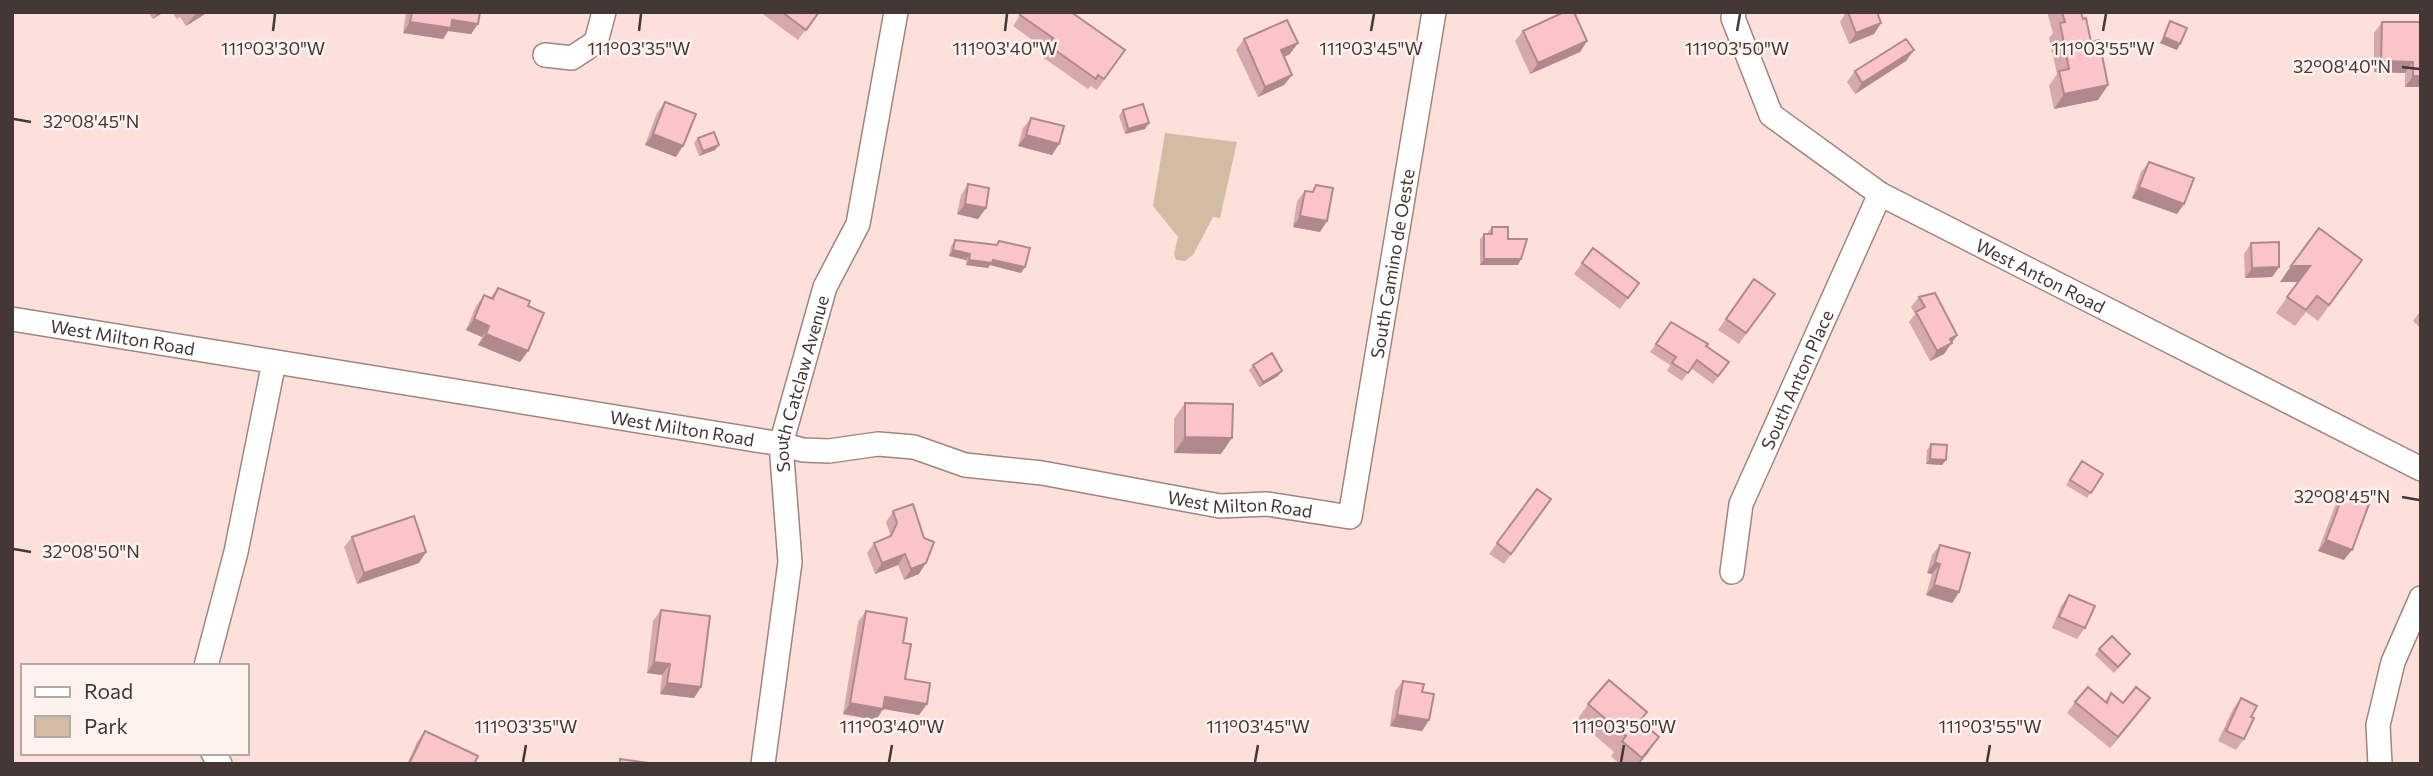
<svg xmlns="http://www.w3.org/2000/svg" width="2433" height="776" font-family="Commissioner,sans-serif">
<style>
.green{fill:#d2bda3}
.lines{fill:none;stroke-linecap:round;stroke-linejoin:round}
.minor-casing{stroke:#9f857f;stroke-width:26}
.minor{stroke:#fff;stroke-width:23}
.wall{fill:#d8a9ac}
.shaded-wall{fill:#b0898c}
.building{fill:#fbc4c8;stroke:#b0898c;stroke-width:2}
.ticks{fill:none;stroke:#433835;stroke-width:2.5}
.labels{text-anchor:middle;dominant-baseline:central;stroke-width:5;stroke-linejoin:round;paint-order:stroke}
.street-label{font-size:18px;fill:#433835;stroke:#fef2ef}
.ticks-label{font-size:18px;text-anchor:middle;fill:#433835;stroke:#fef2ef;stroke-width:5;stroke-linejoin:round;paint-order:stroke}
</style>
<rect width="100%" height="100%" fill="#fee0da"/>
<path class="green" d="M1165,133L1237,142L1220,218L1213,217L1193,255L1185,261L1176,260L1174,254L1178,237L1153,206Z"/>
<g class="lines">
<g class="minor-casing">
<g id="minor">
<path id="s1" d="M1734,12L1733,18L1771,115L1880,194L2421,469"/>
<path d="M545,55L572,58L596,42L604,12"/>
<path id="s2" d="M12,319L781,444L803,450L829,451L878,444L914,447L965,465L1042,473L1220,506L1267,504L1350,517L1434,12"/>
<path id="s3" d="M1732,572L1741,504L1880,194"/>
<path d="M206,666L236,552L274,362"/>
<path d="M213,753L220,764"/>
<path id="s4" d="M763,764L790,562L781,444L825,287L858,224L896,12"/>
<path d="M2380,764L2378,725L2393,662L2421,598"/>
</g>
</g>
<use href="#minor" class="minor"/>
</g>
<path class="wall" d="M148,12H164L153,19Z
M172,12H208L186,26L180,17L177,19Z
M406,12H480L471,34L448,31L443,39L403,33Z
M760,12H819L798,40Z
M1022,12L1125,50L1097,90L1091,86L1088,89L1041,56L1045,49L1013,26Z
M1846,12H1877L1881,23L1874,34L1849,44L1840,22Z
M2047,12H2081L2108,85L2098,100L2054,109L2049,86L2057,74L2049,38L2053,33Z
M2170,21L2177,50L2160,43L2167,27Z
M2382,22H2421V87H2405V73L2374,72V33Z
M1523,31L1587,41L1580,52L1530,74L1515,41Z
M1244,39L1290,54L1284,57L1292,75L1284,85L1258,97L1236,50Z
M1914,50L1906,61L1855,94L1847,82L1855,71Z
M665,102L676,157L645,145L657,113Z
M1123,110L1149,123L1145,129L1125,134L1119,116Z
M1031,118L1059,144L1052,155L1018,146L1023,128Z
M698,138L715,150L699,156L694,143Z
M2149,162L2184,204L2177,214L2132,198L2141,172Z
M968,184L986,208L978,219L957,214L961,195Z
M1316,185L1327,221L1320,232L1293,227L1297,201L1305,191L1312,192Z
M1492,227L1508,239L1518,265H1480V239L1484,234H1488V232Z
M955,240L996,245L999,241L1021,273L990,265L988,268L966,265V260L949,256L951,246Z
M2251,243L2279,267L2272,277L2245,278L2244,254Z
M1593,248L1639,283L1620,309L1574,274Z
M2362,260L2318,321L2306,312L2295,326L2276,313L2298,282H2280Z
M1754,279L1775,294L1739,344L1718,330Z
M498,288L528,306V351L520,362L478,345L482,337L466,330L476,306L484,295L490,298Z
M1919,297L1957,335L1944,354L1930,361L1909,322L1915,314L1911,307Z
M2421,310V329L2413,321Z
M1671,322L1729,362L1713,384L1691,368L1682,381L1667,371L1670,365L1650,352Z
M1253,365L1278,376L1259,387L1249,370Z
M1185,403L1221,454L1174,453V419Z
M1931,444L1946,460L1942,465L1926,464L1927,450Z
M2082,461L2103,474L2087,498L2066,485Z
M1537,489L1551,499L1504,564L1489,554Z
M2343,495L2344,560L2318,551L2335,506Z
M893,511L919,574L904,580L898,565L875,574L867,553L874,543L888,537L890,534L886,522Z
M352,537L426,552L419,563L357,584L344,547Z
M1940,545L1959,592L1952,603L1926,595L1932,574L1927,573L1932,555Z
M2069,595L2085,628L2077,639L2052,628L2061,606Z
M661,610L701,687L694,698L660,694L662,675L647,673L653,621Z
M866,611L903,643L905,679L927,704L919,715L883,709L876,720L843,714L858,622Z
M2099,649L2126,659L2114,673L2095,655Z
M1403,681L1422,692L1429,720L1422,731L1390,726L1395,691Z
M2111,693L2123,703L2142,709L2110,748L2067,713L2075,702L2105,701Z
M2241,698L2251,717L2244,739L2236,750L2218,741L2233,709Z
M1588,704L1640,721L1648,753L1639,764H1619L1611,756L1614,752L1577,720Z
M425,731L474,764H407L417,742Z"/>
<path class="shaded-wall" d="M158,12H164L153,19Z
M199,12H208L186,26L194,16Z
M452,20L478,24L471,34L448,31L443,39L403,33L410,22Z
M1881,23L1874,34L1849,44L1856,33Z
M2164,37L2180,44L2177,50L2160,43Z
M1587,41L1580,52L1530,74L1538,63Z
M1298,43L1290,54L1274,61L1281,50Z
M1914,50L1906,61L1855,94L1862,83Z
M2381,61L2413,62L2405,73L2374,72Z
M1292,75L1284,85L1258,97L1265,87Z
M2413,76H2421V87H2405Z
M2108,85L2098,100L2054,109L2064,94Z
M1149,123L1145,129L1125,134L1128,129Z
M653,134L683,146L676,157L645,145Z
M1026,135L1059,144L1052,155L1018,146Z
M719,145L715,150L699,156L703,151Z
M2139,187L2184,204L2177,214L2132,198Z
M965,204L986,208L978,219L957,214Z
M1300,216L1327,221L1320,232L1293,227Z
M953,250L970,254L966,260L949,256Z
M1484,259H1521L1518,265H1480Z
M969,260H993L1025,267L1021,273L990,265L988,268L966,265Z
M2291,266H2310L2299,282H2280Z
M2279,267L2272,277L2245,278L2252,268Z
M474,319L489,326L482,337L466,330Z
M486,334L528,351L520,362L478,345Z
M1957,335L1944,354L1930,361L1937,351L1950,339Z
M1282,371L1278,376L1259,387L1263,382Z
M1185,437L1232,438L1221,454L1174,453Z
M1930,459L1946,460L1942,465L1926,464Z
M2326,540L2352,550L2344,560L2318,551Z
M426,552L419,563L357,584L364,573Z
M905,554L898,565L875,574L882,563Z
M1935,562L1940,564L1932,574L1927,573Z
M926,563L919,574L904,580L911,569Z
M1934,585L1959,592L1952,603L1926,595Z
M654,662L670,664L662,675L647,673Z
M667,683L701,687L694,698L660,694Z
M885,697L927,704L919,715L878,708Z
M2150,698L2142,709L2110,748L2118,737Z
M850,703L883,709L876,720L843,714Z
M1397,715L1429,720L1422,731L1390,726Z
M1659,737L1648,753L1639,764H1637Z"/>
<path class="building" d="M412,12H480L478,24L452,20L451,28L410,22Z
M782,12H819L806,30Z
M1022,12H1071L1125,50L1104,79L1098,75L1096,79L1048,45L1053,38L1020,15Z
M1564,12H1574L1587,41L1538,63L1523,31Z
M1848,12H1877L1881,23L1856,33Z
M2062,12H2081L2083,19L2086,18L2091,42L2099,40L2108,85L2064,94L2059,71L2069,69L2060,23L2065,22Z
M1287,20L1298,43L1281,50L1292,75L1265,87L1244,39Z
M2170,21L2187,28L2180,44L2164,37Z
M2382,22H2421V76H2413V62L2381,61Z
M1906,39L1914,50L1862,83L1855,71Z
M665,102L696,114L683,146L653,134Z
M1143,104L1149,123L1128,129L1123,110Z
M1031,118L1064,126L1059,144L1026,135Z
M714,132L719,145L703,151L698,138Z
M2149,162L2194,178L2184,204L2139,187Z
M968,184L989,188L986,208L965,204Z
M1316,185L1333,188L1327,221L1300,216L1305,191L1313,192Z
M1492,227H1508V239H1527L1521,259H1484V234H1492Z
M2319,228L2362,260L2329,305L2317,296L2306,310L2287,297L2310,266H2291Z
M955,240L997,245L999,241L1030,248L1025,267L993,260L992,263L969,260L970,254L953,250Z
M2279,242V267L2252,268L2251,243Z
M1593,248L1639,283L1628,298L1582,263Z
M1754,279L1775,294L1746,333L1726,319Z
M498,288L530,301L528,306L544,313L528,351L486,334L489,326L474,319L484,295L493,299Z
M1935,293L1957,335L1950,339L1952,343L1937,351L1916,312L1925,307L1919,297Z
M1671,322L1708,344L1706,346L1729,362L1718,376L1697,360L1688,373L1672,363L1676,357L1656,344Z
M1272,353L1282,371L1263,382L1253,365Z
M1185,403L1233,404L1232,438L1185,437Z
M1931,444L1947,445L1946,460L1930,459Z
M2082,461L2103,474L2091,493L2070,480Z
M1537,489L1551,499L1511,554L1497,543Z
M2343,495L2369,504L2352,550L2326,540Z
M913,504L924,538L934,542L926,563L911,569L905,554L882,563L874,543L891,536L897,523L893,511Z
M414,516L426,552L364,573L352,537Z
M1940,545L1970,553L1959,592L1934,585L1940,564L1935,562Z
M2069,595L2095,606L2085,628L2059,617Z
M661,610L710,616L701,687L667,683L670,664L654,662Z
M866,611L907,618L903,643L911,644L905,679L930,683L927,704L885,697L883,709L850,703Z
M2112,636L2130,654L2118,667L2099,649Z
M1609,680L1647,712L1640,721L1659,737L1642,758L1622,741L1626,736L1588,704Z
M1403,681L1424,684L1422,692L1434,694L1429,720L1397,715Z
M2088,687L2107,703L2111,693L2123,703L2136,687L2150,698L2118,737L2075,702Z
M2241,698L2257,706L2251,717L2254,718L2244,739L2226,731Z
M425,731L478,756L474,764H408L410,762Z
M620,759L656,764H620Z"/>
<path class="ticks" d="M273,31L275,14M639,31L641,14M1005,31L1007,14M1371,31L1374,14M1737,31L1740,14M2103,31L2106,14M2402,67L2419,69M14,119L31,122M2402,497L2419,500M14,549L31,552M523,762L526,745M889,762L892,745M1255,762L1258,745M1621,762L1624,745M1987,762L1990,745"/>
<g class="labels">
<g class="street-label">
<text stroke="none"><textPath href="#s2" startOffset="1614">South Camino de Oeste</textPath></text>
<text stroke="none"><textPath href="#s1" startOffset="425">West Anton Road</textPath></text>
<text stroke="none"><textPath href="#s2" startOffset="112">West Milton Road</textPath></text>
<text stroke="none"><textPath href="#s3" startOffset="205">South Anton Place</textPath></text>
<text stroke="none"><textPath href="#s4" startOffset="385">South Catclaw Avenue</textPath></text>
<text stroke="none"><textPath href="#s2" startOffset="679">West Milton Road</textPath></text>
<text stroke="none"><textPath href="#s2" startOffset="1246">West Milton Road</textPath></text>
</g>
</g>
<g class="ticks-label">
<text x="1005" y="55">111°03'40"W</text>
<text x="273" y="55">111°03'30"W</text>
<text x="639" y="55">111°03'35"W</text>
<text x="1371" y="55">111°03'45"W</text>
<text x="1737" y="55">111°03'50"W</text>
<text x="2103" y="55">111°03'55"W</text>
<text x="2342" y="73">32°08'40"N</text>
<text x="91" y="128">32°08'45"N</text>
<text x="2342" y="503">32°08'45"N</text>
<text x="91" y="558">32°08'50"N</text>
<text x="526" y="733">111°03'35"W</text>
<text x="892" y="733">111°03'40"W</text>
<text x="1258" y="733">111°03'45"W</text>
<text x="1624" y="733">111°03'50"W</text>
<text x="1990" y="733">111°03'55"W</text>
</g>
<rect width="2433" height="776" fill="none" stroke="#433835" stroke-width="28"/>
<rect x="21" y="664" width="228" height="91" fill="#fef2ef" stroke="#b3a8a5" stroke-width="2"/>
<rect x="35" y="687" width="35" height="10" fill="#ffffff" stroke="#b3a8a5" stroke-width="2"/>
<text x="84" y="699" font-size="21" fill="#433835">Road</text>
<rect x="35" y="716" width="35" height="21" fill="#d2bda3" stroke="#b3a8a5" stroke-width="2"/>
<text x="84" y="734" font-size="21" fill="#433835">Park</text>
</svg>
